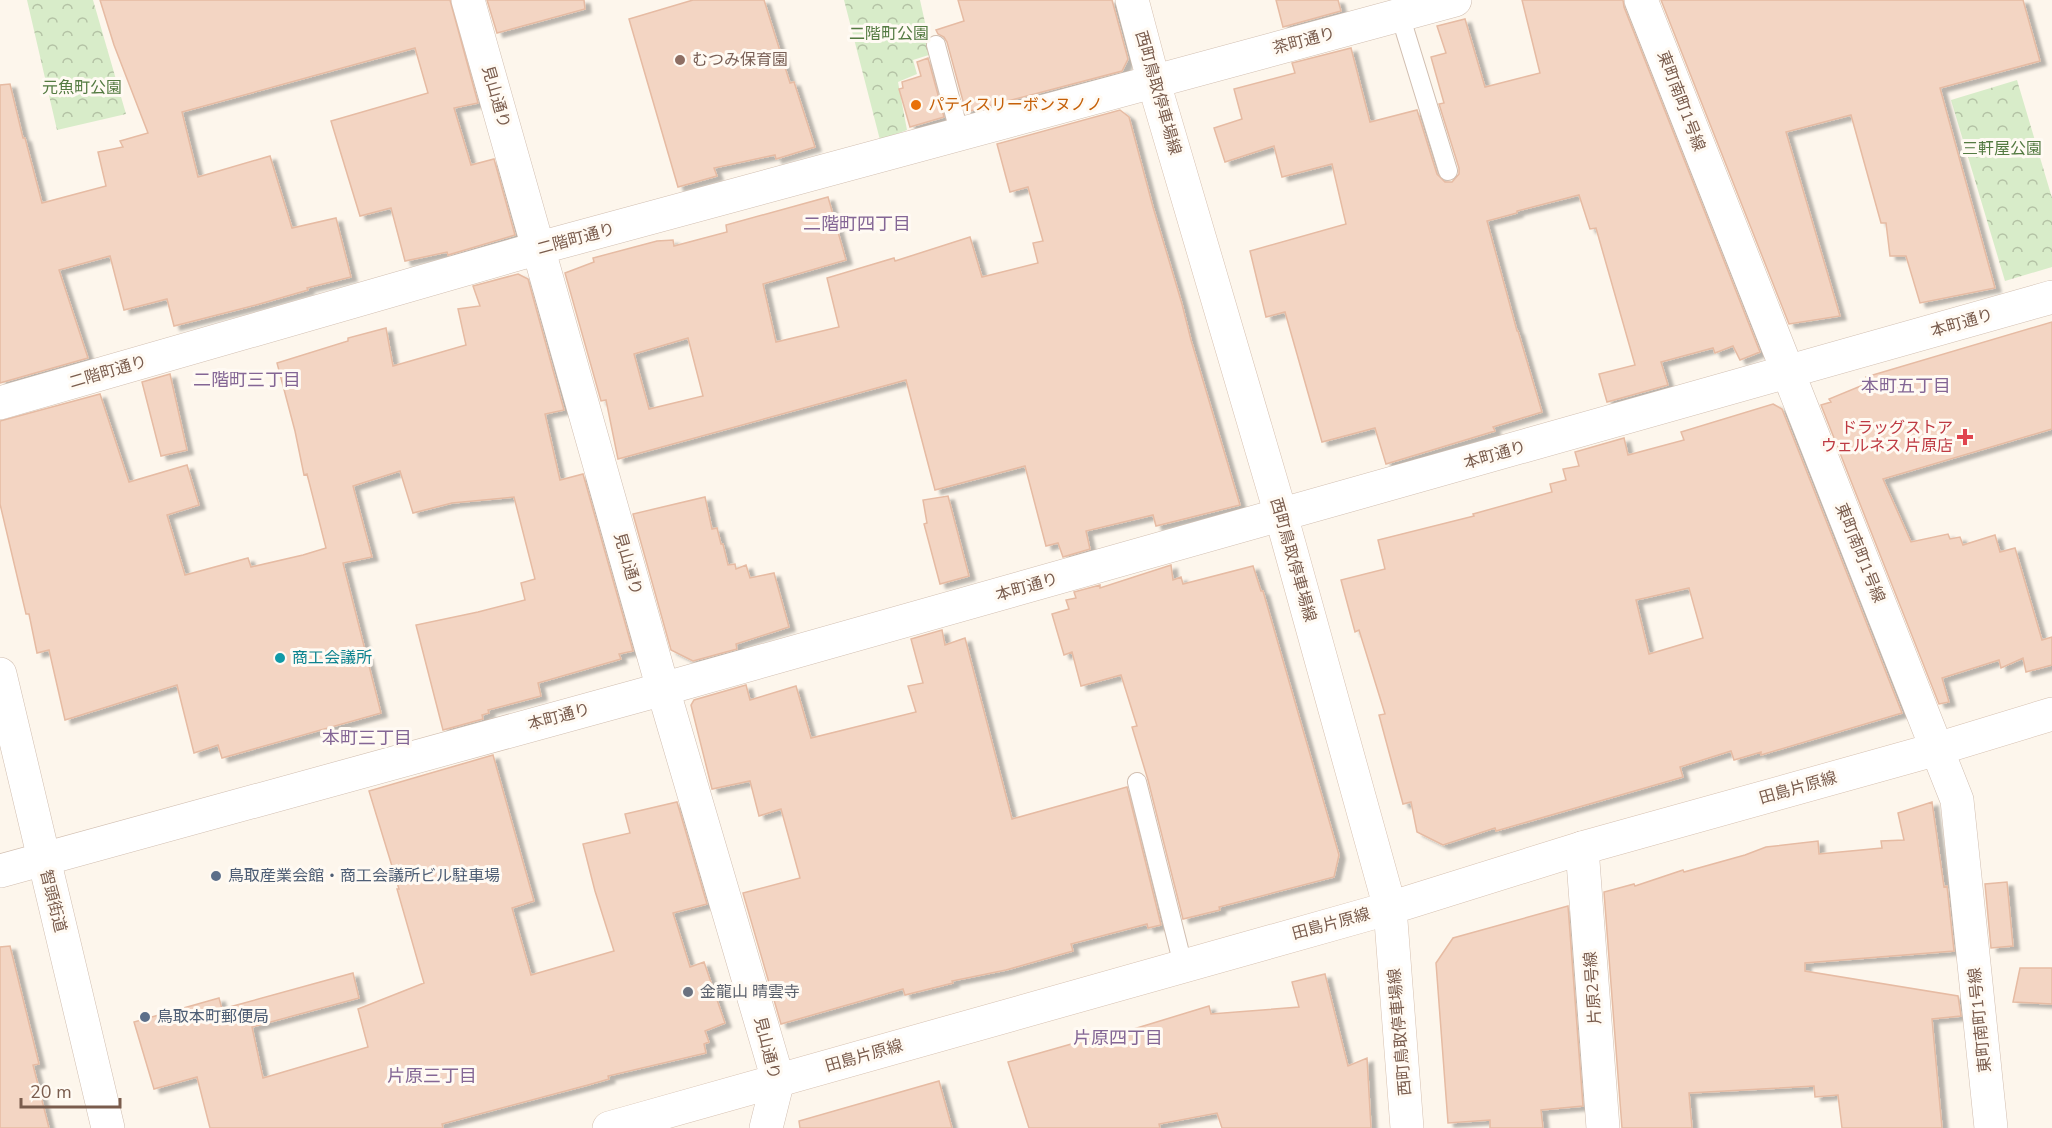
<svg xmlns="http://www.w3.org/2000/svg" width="2052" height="1128" font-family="'Nunito Sans','Noto Sans JP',sans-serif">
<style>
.forest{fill:url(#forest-crowns)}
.building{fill:#f3d5c3;stroke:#e6bba3;stroke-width:1.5;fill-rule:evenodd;filter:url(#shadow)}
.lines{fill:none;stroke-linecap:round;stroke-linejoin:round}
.service-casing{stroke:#d1beb0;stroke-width:20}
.minor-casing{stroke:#d1beb0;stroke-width:34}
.tertiary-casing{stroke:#d1beb0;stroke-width:34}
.secondary-casing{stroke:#d6c0b0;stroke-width:34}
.service{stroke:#fff;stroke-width:18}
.minor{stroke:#fff;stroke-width:33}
.tertiary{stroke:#fff;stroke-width:33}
.secondary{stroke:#fff;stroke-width:33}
.education-dot{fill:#8d6e63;stroke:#fffaf3;stroke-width:2}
.food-dot{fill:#e8710a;stroke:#fffaf3;stroke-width:2}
.health-dot{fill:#e0444e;stroke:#fffaf3;stroke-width:2}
.culture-dot{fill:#0f9aa8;stroke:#fffaf3;stroke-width:2}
.service-dot{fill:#5c6f8a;stroke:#fffaf3;stroke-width:2}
.worship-dot{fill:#6b7280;stroke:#fffaf3;stroke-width:2}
.labels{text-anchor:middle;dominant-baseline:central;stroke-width:6;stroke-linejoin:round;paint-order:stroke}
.park-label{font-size:16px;fill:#537a41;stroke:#fffaf3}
.street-label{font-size:16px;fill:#7a5c4d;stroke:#fffaf3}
.education-label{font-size:16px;fill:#785e54;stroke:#fffaf3;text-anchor:start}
.food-label{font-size:16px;fill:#c56008;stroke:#fffaf3;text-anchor:start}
.health-label{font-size:16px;fill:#be3a42;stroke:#fffaf3;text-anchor:end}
.culture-label{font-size:16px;fill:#0d838f;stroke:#fffaf3;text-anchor:start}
.service-label{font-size:16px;fill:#4e5e75;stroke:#fffaf3;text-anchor:start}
.worship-label{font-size:16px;fill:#5b616d;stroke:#fffaf3;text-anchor:start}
.neighbourhood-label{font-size:18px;fill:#846695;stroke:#fffaf3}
</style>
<defs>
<pattern id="forest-crowns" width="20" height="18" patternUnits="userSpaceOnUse" patternTransform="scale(1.5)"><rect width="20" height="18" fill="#d8ecc9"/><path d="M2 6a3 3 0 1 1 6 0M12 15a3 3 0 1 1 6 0" fill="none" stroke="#b4c2a5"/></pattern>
<filter id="shadow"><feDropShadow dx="6" dy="4" stdDeviation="1.5" flood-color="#0004"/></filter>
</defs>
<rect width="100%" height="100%" fill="#fdf6ec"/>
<path class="forest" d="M27,0H93L126,114L57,130Z
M844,0H920L932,54L913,60L917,74L898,82L907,130L880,140Z
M2017,80L2052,198V267L2005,281L1951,100Z"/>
<path class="building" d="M100,0H450L478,103L454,108L471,165L494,159L515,235L448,255L447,252L405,261L391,208L360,216L331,121L428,93L415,48L182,112L198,177L270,156L292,228L336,218L351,277L307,288L308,290L256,305L174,326L167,299L124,310L110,256L59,270L88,358L0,383V85L10,84L23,138H25L42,203L106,186L98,152L123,147L120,141L148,133L114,45Z
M487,0H584L585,9L497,33Z
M693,0H764L790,83L794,82L815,147L776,159L775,155L714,168L717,176L678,187L629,19Z
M958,0H1112L1128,59L1122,71L966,112L947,42L944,37L938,34L936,30L964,21Z
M1276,0H1338L1341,11L1283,27Z
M1522,0H1623L1624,7L1760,352L1740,360L1733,346L1715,353L1713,348L1661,362L1668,385L1607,402L1599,374L1635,365L1596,228L1590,229L1579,195L1517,211V213L1487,221L1517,331H1518L1542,412L1493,427L1495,431L1386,464L1375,428L1322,442L1285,312L1266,317L1250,251L1346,224L1332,164L1282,177L1274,146L1225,162L1214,128L1242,119L1234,89L1295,73L1292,63L1351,48L1370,122L1417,110L1437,174L1445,182H1452L1459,174V168L1439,104L1444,103L1431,57L1446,53L1437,26L1465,19L1485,87L1540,73Z
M1661,0H2023L2040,61L1940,88L1995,288L1920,303L1906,256H1890L1886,223H1881L1851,115L1786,132L1840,316L1789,324Z
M928,58L944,117L910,127L899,89L903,88L902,82L921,76L917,62Z
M1120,110L1129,117L1153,207L1182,304L1191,340L1240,505L1156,526L1153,515L1086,531L1090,549L1063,557L1058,543L1046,546L1025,466L935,490L906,380L618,459L606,400L601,401L565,273L594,262L593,258L657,241L673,240L674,246L727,232L726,225L828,197L846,260L763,284L776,342L839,327L827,278L894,258L895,261L970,237L982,277L1038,263L1033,243L1043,241L1028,187L1010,192L997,144ZM688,338L703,396L649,409L634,354Z
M518,274L528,279L564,410L545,414L560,480L583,474L633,651L619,654L621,659L538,683L541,696L488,710L489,713L482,715L483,719L443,730L416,625L478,612L525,600L521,583L535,579L514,497L452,503L413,513L400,471L353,486L372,557L343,563L381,713L222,758L218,745L194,753L177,685L65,720L49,650L37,653L29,614H26L0,504V421L100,394L129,482L187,465L199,505L167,515L185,575L248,558L251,567L303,555L326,548L307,474L304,475L295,431L277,363L348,341V338L386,328L393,366L466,345L458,309L480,306L473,286Z
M2052,322V429L1883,479L1911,542L1948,534L1950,539L1960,537L1963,545L1995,535L2000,552L2015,548L2042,640L2052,637V665L2026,672L2023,658L2001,668L1999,660L1942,678L1949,702L1939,704L1821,405L1831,402L1829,399L1868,383L1866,377Z
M170,374L187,450L161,456L142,382Z
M1773,404L1782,409L1902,713L1761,755V752L1734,760L1731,751L1680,767L1683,777L1496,831L1495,828L1443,845L1417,832L1411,802L1403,804L1379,715L1385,714L1359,630L1355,632L1341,580L1385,569L1378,540L1474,516L1473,514L1552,492L1550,484L1566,480L1563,469L1579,466L1575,452L1624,438L1628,455L1684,440L1681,432ZM1689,588L1703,638L1649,654L1636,600Z
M948,496L969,576L940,584L924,524L927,523L923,500Z
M705,497L712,529L717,528L721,544H723L728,565L735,564L736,569L746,565L750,578L774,573L789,627L736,644L737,649L693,661L671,650L633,514Z
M1171,565L1173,580L1181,577L1183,584L1253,566L1261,591H1263L1339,855L1334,877L1219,907L1220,910L1183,919L1148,780L1132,727L1137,726L1121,675L1081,686L1072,652L1064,655L1052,614L1069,609L1066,600L1076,598L1074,592L1100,585V588Z
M942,630L945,645L965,638L1012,819L1127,787L1161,925L1148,928L1147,924L1071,944L1073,951L1006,970L952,981L953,983L905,995L903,989L781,1024L743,893L800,878L781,809L759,816L750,781L712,789L691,705L694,700L746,685L750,700L796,686L811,738L916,712L908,686L923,683L911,639Z
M493,755L534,901L512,908L531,975L614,951L595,891L583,844L630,833L625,814L677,802L707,904L673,913L690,967L704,962L725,1023L705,1031L709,1042L704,1044L706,1053L608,1076L609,1079L588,1085L442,1124L443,1128H210L197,1077L154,1089L134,1022L219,998L222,1009L353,973L359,998L252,1027L263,1078L368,1047L358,1009L424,983L397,889H399L369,791Z
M1932,802L1944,887L1947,886L1954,951L1805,963V971L1958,996L1961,1016L1932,1019L1942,1128H1842L1838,1095L1815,1097L1814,1086L1689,1093L1692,1128H1622L1604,892L1634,884L1635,886L1683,870L1684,872L1745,855L1766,847L1818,841L1819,854L1882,848L1881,841L1904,840L1898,813Z
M2007,882L2013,946L1991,948L1985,884Z
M1568,906L1583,1106L1541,1110L1543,1128H1490V1120L1448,1123L1436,963L1453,938Z
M10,946L39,1064L33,1065L49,1128H0V947Z
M2020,968H2052V1004L2013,1002Z
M1325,974L1348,1066L1367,1058L1371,1128H1222L1217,1113L1159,1124L1160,1128H1029L1008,1062L1103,1035L1104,1038L1209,1006L1211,1014L1299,1007L1292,982Z
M939,1081L952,1128H800L799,1121Z"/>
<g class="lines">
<g class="service-casing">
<path id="service" d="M1400,15L1448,171
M936,45L960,135
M1137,782L1183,965"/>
</g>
<g class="minor-casing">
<path id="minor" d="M468,0L663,689L778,1080L766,1128
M1641,0L1957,800L1991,1128
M0,403L539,248L1455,0
M1582,848L1603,1128
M0,871L663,689L2052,297"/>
</g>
<g class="tertiary-casing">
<path id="tertiary" d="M0,674L108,1128"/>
</g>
<g class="secondary-casing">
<path id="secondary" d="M1132,0L1154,83L1281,515L1390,908L1407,1128
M609,1128L1390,908L1582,848L1937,749L2052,714"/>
</g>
<use href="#service" class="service"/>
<use href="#minor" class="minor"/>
<use href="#tertiary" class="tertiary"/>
<use href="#secondary" class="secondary"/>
</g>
<circle class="education-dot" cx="680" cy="60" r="6"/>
<circle class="food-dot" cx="916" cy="105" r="6"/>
<path class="health-dot" d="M1962 428h6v6h6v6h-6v6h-6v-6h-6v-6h6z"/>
<circle class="culture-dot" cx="280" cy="658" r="6"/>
<g class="service-dot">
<circle cx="216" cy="876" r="6"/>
<circle cx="145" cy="1017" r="6"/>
</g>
<circle class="worship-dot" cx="688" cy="992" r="6"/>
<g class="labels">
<g class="park-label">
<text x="889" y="34">二階町公園</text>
<text x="82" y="88">元魚町公園</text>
<text x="2002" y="149">三軒屋公園</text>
</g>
<g class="street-label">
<text transform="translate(1304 41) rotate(-15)">茶町通り</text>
<text transform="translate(1158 93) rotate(74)">西町鳥取停車場線</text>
<text transform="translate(496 97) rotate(74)">見山通り</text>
<text transform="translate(1681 101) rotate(69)">東町南町1号線</text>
<text transform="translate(576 239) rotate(-15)">二階町通り</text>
<text transform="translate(1962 323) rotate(-16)">本町通り</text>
<text transform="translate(108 372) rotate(-16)">二階町通り</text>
<text transform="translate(1495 455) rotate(-16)">本町通り</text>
<text transform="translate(1860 553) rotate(68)">東町南町1号線</text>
<text transform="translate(1293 560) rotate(74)">西町鳥取停車場線</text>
<text transform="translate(628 564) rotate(74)">見山通り</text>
<text transform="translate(1027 587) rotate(-16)">本町通り</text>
<text transform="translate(559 717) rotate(-15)">本町通り</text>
<text transform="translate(1798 788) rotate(-16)">田島片原線</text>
<text transform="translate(53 901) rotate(76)">智頭街道</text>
<text transform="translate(1331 924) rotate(-15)">田島片原線</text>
<text transform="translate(1593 988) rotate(-94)">片原2号線</text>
<text transform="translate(1980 1020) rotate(-96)">東町南町1号線</text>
<text transform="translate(1400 1032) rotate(-95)">西町鳥取停車場線</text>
<text transform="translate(767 1048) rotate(76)">見山通り</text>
<text transform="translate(864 1056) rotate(-16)">田島片原線</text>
</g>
<g class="education-label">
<text x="692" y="60">むつみ保育園</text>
</g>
<g class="food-label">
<text x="928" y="105">パティスリーボンヌノノ</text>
</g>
<g class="health-label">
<text x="1953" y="428">ドラッグストア<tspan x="1953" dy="18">ウェルネス 片原店</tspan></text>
</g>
<g class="culture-label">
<text x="292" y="658">商工会議所</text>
</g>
<g class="service-label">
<text x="228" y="876">鳥取産業会館・商工会議所ビル駐車場</text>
<text x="157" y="1017">鳥取本町郵便局</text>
</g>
<g class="worship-label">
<text x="700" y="992">金龍山 晴雲寺</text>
</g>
<g class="neighbourhood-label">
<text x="857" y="224">二階町四丁目</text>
<text x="247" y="380">二階町三丁目</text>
<text x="1906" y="386">本町五丁目</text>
<text x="367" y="738">本町三丁目</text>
<text x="1118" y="1038">片原四丁目</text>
<text x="432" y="1076">片原三丁目</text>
</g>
</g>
<path d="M21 1098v9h99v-9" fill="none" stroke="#7a5c4d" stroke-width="3"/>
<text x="30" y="1098" font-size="18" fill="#7a5c4d" stroke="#fffaf3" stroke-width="4.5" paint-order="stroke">20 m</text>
</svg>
